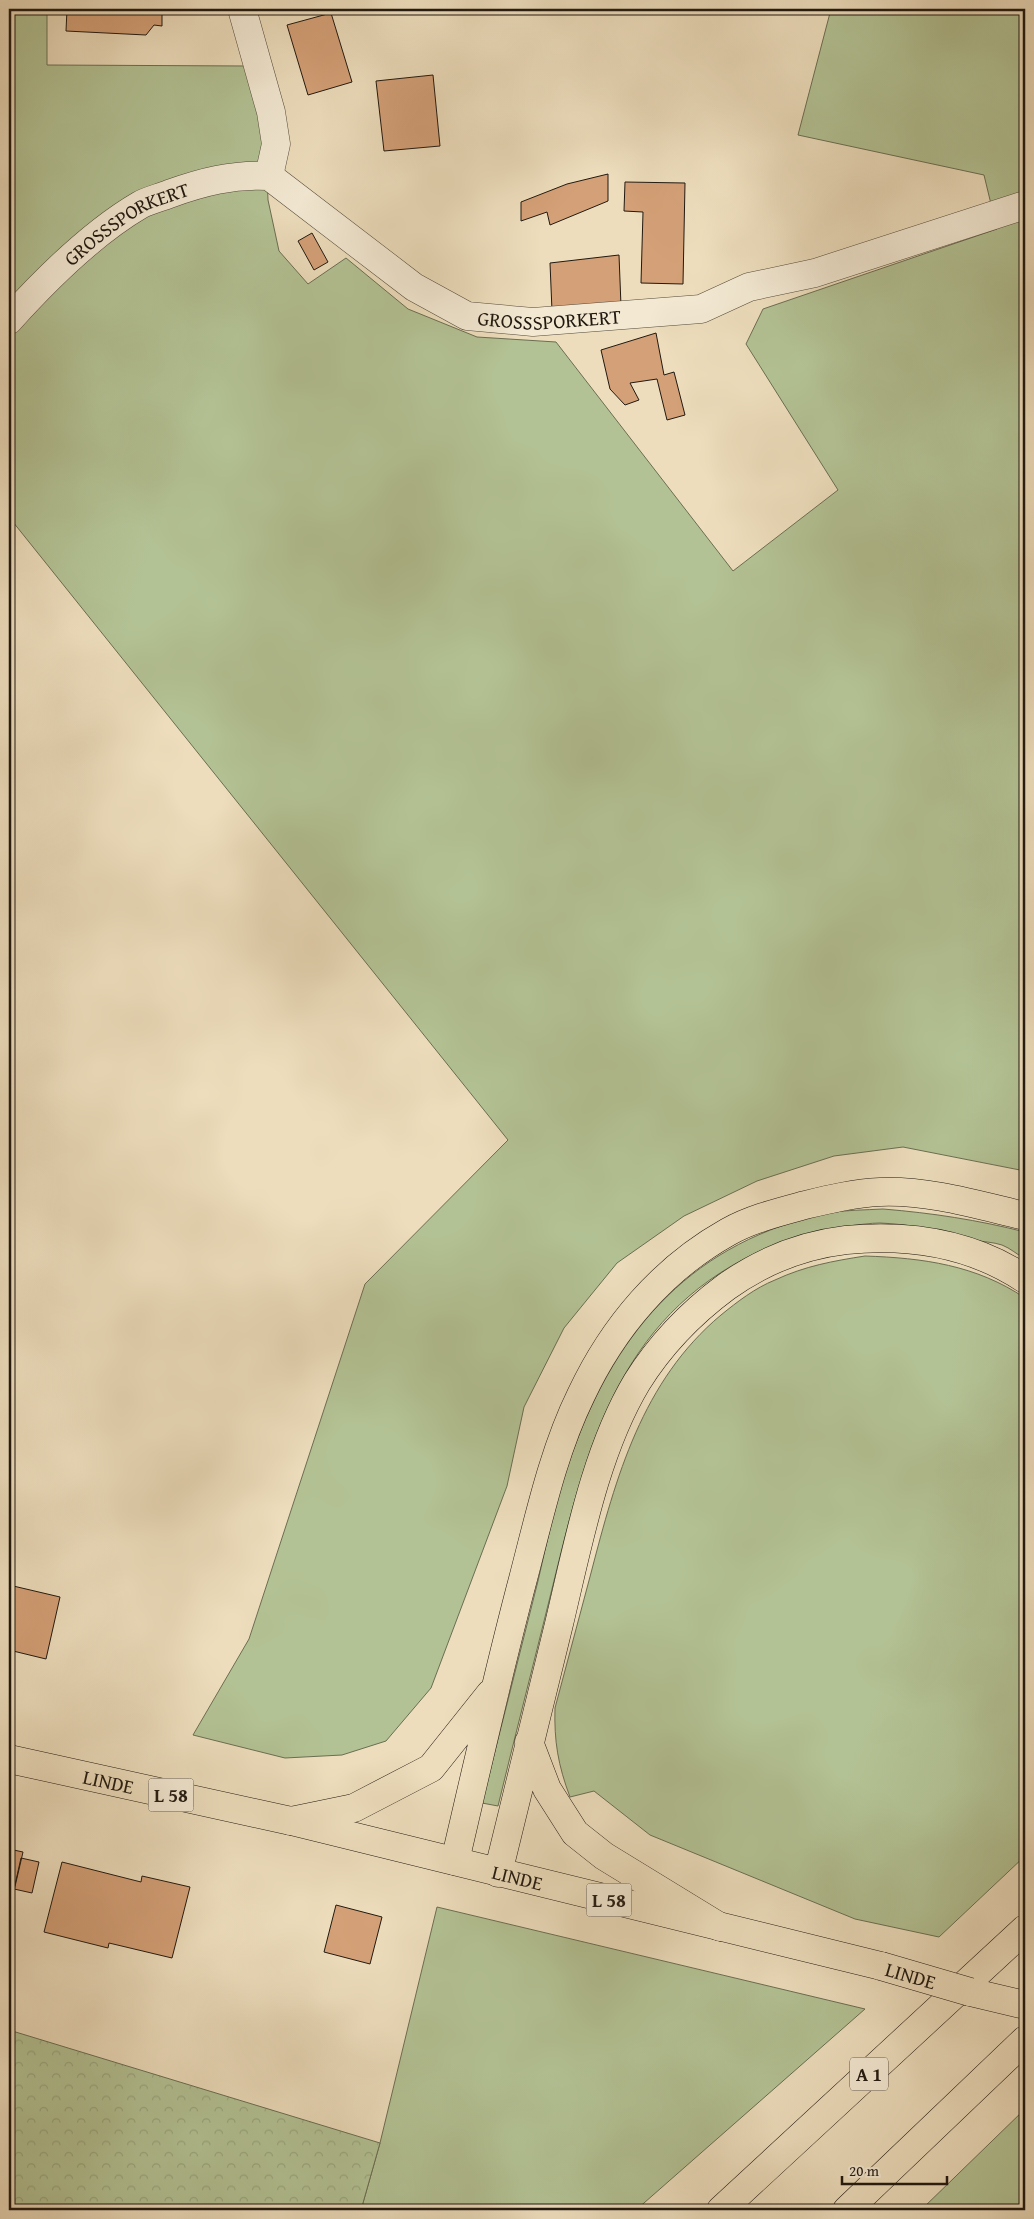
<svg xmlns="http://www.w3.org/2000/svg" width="1034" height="2219" font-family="'Gentium Book Plus',serif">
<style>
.green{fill:#b3c294;stroke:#6a6e52}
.forest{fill:url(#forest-crowns);stroke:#6a6e52}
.building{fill:#d4a077;stroke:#211910}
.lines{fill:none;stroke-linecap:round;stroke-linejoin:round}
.street-casing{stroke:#544a3b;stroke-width:29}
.primary-casing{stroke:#211910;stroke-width:29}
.highway-casing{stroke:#211910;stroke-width:29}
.street{stroke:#f3e9d3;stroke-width:28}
.primary{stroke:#edddbc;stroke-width:28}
.highway{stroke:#edddbc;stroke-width:28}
.primary-bridge-casing{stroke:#211910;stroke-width:29;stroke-linecap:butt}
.primary-bridge{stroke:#edddbc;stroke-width:28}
.labels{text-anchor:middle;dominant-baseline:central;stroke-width:5;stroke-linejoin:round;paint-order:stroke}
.shield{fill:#f3e9d3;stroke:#60574a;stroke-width:1}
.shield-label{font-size:19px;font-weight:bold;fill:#211910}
.street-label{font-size:20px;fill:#211910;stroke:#f3e9d3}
</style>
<defs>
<pattern id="forest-crowns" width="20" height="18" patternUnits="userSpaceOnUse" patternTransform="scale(1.25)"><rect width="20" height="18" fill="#b3c294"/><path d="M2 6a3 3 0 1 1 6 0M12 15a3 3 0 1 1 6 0" fill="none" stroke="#9aa67f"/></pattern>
</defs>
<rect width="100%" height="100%" fill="#edddbc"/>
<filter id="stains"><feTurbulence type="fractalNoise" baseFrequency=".004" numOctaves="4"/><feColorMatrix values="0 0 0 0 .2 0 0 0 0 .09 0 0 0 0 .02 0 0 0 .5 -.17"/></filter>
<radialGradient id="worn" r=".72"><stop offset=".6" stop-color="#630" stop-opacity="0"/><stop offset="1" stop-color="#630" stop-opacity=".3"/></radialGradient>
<path class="green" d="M9,9H47V65L247,66L265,118L268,200L279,251L308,284L346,258L408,309L477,337L556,342L733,571L838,490L746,344L763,309L997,229L984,175L798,135L831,9H1025V1171L903,1147L834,1156L757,1181L684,1216L617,1263L564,1328L524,1407L507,1486L431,1688L386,1741L342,1755L285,1758L193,1735L249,1639L365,1284L508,1140L9,517Z
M883,1209C932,1213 978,1220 1025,1232V1259C1018,1255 1010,1248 1002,1245C993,1242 983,1242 975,1240C944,1232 912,1224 880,1223C870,1223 858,1225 848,1226C812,1230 776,1242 744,1259C611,1329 583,1463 550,1597C533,1666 515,1736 498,1806L482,1803C501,1729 519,1655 538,1581C548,1538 557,1493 573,1451C618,1327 695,1241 828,1213C845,1210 865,1210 883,1209Z
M865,1256C923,1258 976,1265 1025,1298V1856L939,1937L855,1919L650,1835L594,1791L570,1797C558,1765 554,1741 555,1708C567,1663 579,1618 591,1573C616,1477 642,1381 721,1315C737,1302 755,1288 775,1280C805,1266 833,1261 865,1256Z
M437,1907L865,2009L636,2210H361L380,2143Z
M1025,2109V2210H921Z"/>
<path class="forest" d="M9,2030L380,2143L361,2210H9Z"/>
<path class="building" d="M67,9H162V26L154,25L146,35L66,31Z
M331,13L352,82L308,95L287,25Z
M433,75L440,146L384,151L376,81Z
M608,174V201L550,225L547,212L521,221V202L567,184Z
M625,182L685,183L683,284L641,283L643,212L624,211Z
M312,233L328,262L314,270L298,241Z
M619,255L621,306L552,311L550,263Z
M656,333L664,375L674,372L685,415L667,420L657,379L630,383L639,400L625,405L610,389L601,350Z
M9,1585L60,1597L46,1659L9,1650Z
M9,1849L23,1852L10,1908H9Z
M21,1858L39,1862L32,1893L14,1889Z
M62,1862L141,1882L142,1876L190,1887L172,1958L109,1943L108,1948L44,1932Z
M336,1905L382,1917L370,1964L324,1952Z"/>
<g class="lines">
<g class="street-casing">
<g id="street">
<path d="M242,9L271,112L276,144L269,176"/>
<path id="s1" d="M9,320C46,279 92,233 140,205C149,200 159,198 169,194C202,182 233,174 269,176L414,287L467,316L533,322L701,309L749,287L815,273L1025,205"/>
</g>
</g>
<g class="primary-casing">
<g id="primary">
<path id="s2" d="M9,1759L291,1821L881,1966"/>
<path d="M970,1992L1025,2005"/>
</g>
</g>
<g class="highway-casing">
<path id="highway" d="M529,1742L547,1789L575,1833L604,1856L720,1927
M291,1821L354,1808L431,1768L490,1694
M455,1861C477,1767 498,1673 523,1579C539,1518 553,1452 581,1395C613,1327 662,1269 728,1232C751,1219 779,1212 805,1205C830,1199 855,1193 880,1192C929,1190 978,1205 1025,1216
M498,1873C518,1790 538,1707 559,1624C578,1545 595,1452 637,1382C660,1345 691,1313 726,1287C761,1262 803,1245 846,1240C909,1234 971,1243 1025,1279
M721,2210L1025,1929
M847,2210L1025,2040"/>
</g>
<use href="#street" class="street"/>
<use href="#primary" class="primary"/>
<use href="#highway" class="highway"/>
<g class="primary-bridge-casing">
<g id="primary-bridge">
<path id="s3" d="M881,1966L970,1992"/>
</g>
</g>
<use href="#primary-bridge" class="primary-bridge"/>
</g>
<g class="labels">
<g class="shield">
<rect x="148.5" y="1778.5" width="45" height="33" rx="4"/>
<rect x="586.5" y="1883.5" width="45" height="33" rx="4"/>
<rect x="850" y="2057.5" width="38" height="33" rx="4"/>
</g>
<g class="shield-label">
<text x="171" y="1795">L 58</text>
<text x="609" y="1900">L 58</text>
<text x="869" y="2074">A 1</text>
</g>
<g class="street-label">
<text stroke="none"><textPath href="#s1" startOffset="154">GROSSSPORKERT</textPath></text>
<text stroke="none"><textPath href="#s1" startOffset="634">GROSSSPORKERT</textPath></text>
<text stroke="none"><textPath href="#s2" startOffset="102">LINDE</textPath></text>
<text stroke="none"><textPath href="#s2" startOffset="522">LINDE</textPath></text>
<text stroke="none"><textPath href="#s3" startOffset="31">LINDE</textPath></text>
</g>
</g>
<rect width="1034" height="2219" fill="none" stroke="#edddbc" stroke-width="30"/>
<rect x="10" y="10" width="1014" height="2199" fill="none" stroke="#211910" stroke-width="2.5"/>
<rect x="15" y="15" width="1004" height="2189" fill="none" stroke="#211910"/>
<path d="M842 2176v8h105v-8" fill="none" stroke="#211910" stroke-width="2.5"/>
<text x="849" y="2176" font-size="15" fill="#211910" stroke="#f3e9d3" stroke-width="4" paint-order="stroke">20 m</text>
<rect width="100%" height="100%" filter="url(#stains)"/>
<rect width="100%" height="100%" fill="url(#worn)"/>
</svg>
